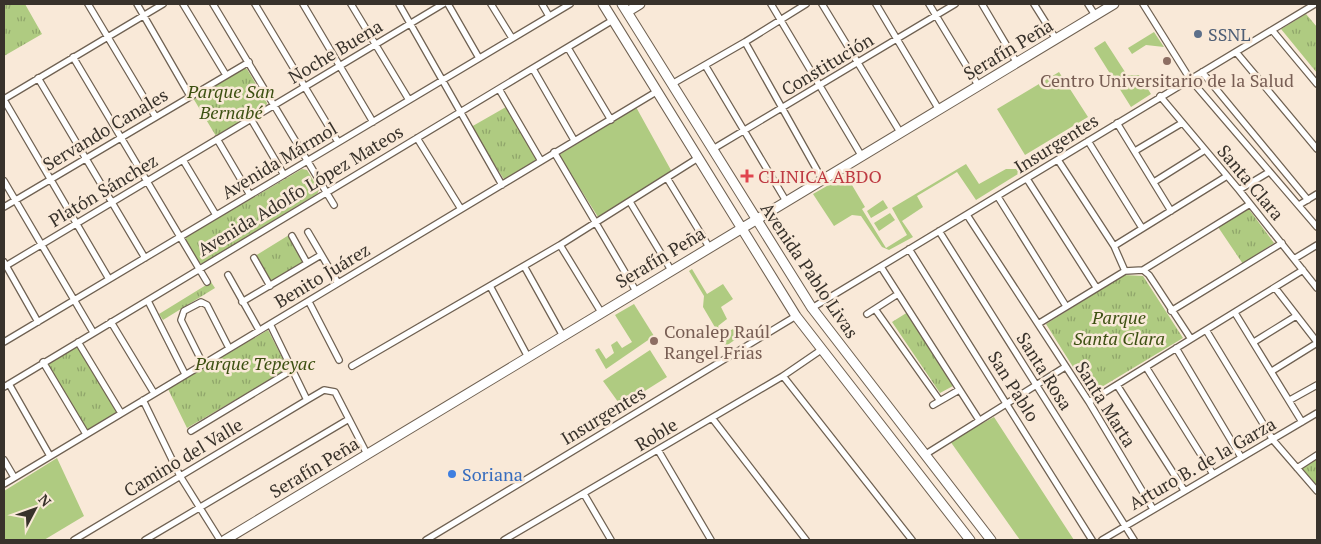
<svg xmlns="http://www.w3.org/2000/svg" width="1321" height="544" font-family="'PT Serif',serif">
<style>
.green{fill:#afcb81}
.park{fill:url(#park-tufts)}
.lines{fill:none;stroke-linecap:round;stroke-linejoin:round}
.street-casing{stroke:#6f6152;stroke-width:8}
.secondary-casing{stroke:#6f6152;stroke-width:11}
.street{stroke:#fff;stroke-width:5.5}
.secondary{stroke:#fff;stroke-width:9}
.service-dot{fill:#5c6f8a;stroke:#f9e9d8;stroke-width:2}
.education-dot{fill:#8d6e63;stroke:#f9e9d8;stroke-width:2}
.health-dot{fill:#e0444e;stroke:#f9e9d8;stroke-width:2}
.shop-dot{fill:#3f7fe0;stroke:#f9e9d8;stroke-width:2}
.labels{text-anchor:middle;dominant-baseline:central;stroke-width:5;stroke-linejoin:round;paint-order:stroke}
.service-label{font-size:18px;fill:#4e5e75;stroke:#f9e9d8;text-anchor:start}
.street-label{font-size:18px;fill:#38322b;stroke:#f9e9d8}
.education-label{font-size:18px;fill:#785e54;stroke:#f9e9d8}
.park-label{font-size:18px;font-style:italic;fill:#3c5011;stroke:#f9e9d8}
.health-label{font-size:18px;fill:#be3a42;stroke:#f9e9d8;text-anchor:start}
.shop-label{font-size:18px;fill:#366cbe;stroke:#f9e9d8;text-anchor:start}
</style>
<defs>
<pattern id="park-tufts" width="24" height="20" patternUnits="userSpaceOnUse" patternTransform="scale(1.25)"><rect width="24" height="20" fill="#afcb81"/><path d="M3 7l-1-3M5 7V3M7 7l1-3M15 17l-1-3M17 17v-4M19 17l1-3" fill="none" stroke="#8fa56a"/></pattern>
</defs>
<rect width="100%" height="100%" fill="#f9e9d8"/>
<path class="green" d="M1154,32L1164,47L1146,45L1132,54L1128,48Z
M1105,41L1127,75H1139L1151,94L1131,107L1094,48Z
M1059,72L1088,117L1025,155L997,109Z
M636,107L672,172L598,217L559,155Z
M966,164L979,184L1006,169H1026L976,200L957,172L917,196L923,207L902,221L913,237L889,250L882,247L861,216L852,215L834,226L813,194L846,175L865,207L862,209L886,248L907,235L892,208Z
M883,200L888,208L871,218L867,211Z
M890,213L895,220L879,231L874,223Z
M692,269L707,294L723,284L733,299L721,307L727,319L718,326L723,334L733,329L739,337L726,346L703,307L704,296L689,271Z
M634,304L654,336L606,369L595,350L599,348L606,359L614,353L611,345L617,341L622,348L632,342L615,315Z
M650,350L667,377L621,406L603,381Z
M994,417L1074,540H1020L950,441Z
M57,458L84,516L44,540H4V491Z"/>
<path class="park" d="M4,4H25L42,34L4,56Z
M1306,14L1317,27V73L1281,29Z
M243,68L247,69L267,103L266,107L216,136L193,98Z
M506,107L538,160L505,181L471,127Z
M302,169L307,170L319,190L317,194L202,264L199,262L185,240L186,237Z
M1248,208L1274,243L1243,264L1218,227Z
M289,235L307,264L271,285L255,256Z
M1124,275L1143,276L1183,338L1090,394L1046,324Z
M211,282L215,288L163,320L159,314Z
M908,312L953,386L940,393L892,322Z
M268,330L288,369L187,428L168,389Z
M78,344L121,413L86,432L47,363Z
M1317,459V488L1301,469Z"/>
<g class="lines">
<g class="street-casing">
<path id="street" d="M88,4L155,116
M137,4L190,96
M183,4L226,75
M213,4L334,205
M255,4L338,142
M303,4L373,122
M351,4L409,100
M399,4L502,185
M448,4L479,58
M491,4L512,38
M542,4L549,16
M771,4L861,155
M822,4L900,132
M876,4L938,108
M929,4L978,85
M982,4L1017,63
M1034,4L1056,39
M1088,4L1095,15
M1143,4L1190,79L1317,227
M1272,30L1317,84
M745,42L822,179
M568,48L611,120
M1236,52L1317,149
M73,57L207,282
M705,65L786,201
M533,69L574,140
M1202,72L1308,200
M38,78L145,258
M672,84L745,42L806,4
M499,89L541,161
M1160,96L1239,190L1317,288
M4,99L163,4
M4,100L109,279
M251,119L284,175
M1117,123L1171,211
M417,138L461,209
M217,139L250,195
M1088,141L1142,228
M713,149L955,4
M1135,151L1182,123
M554,152L636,291
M183,160L216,215
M1058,160L1114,246L1125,271
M667,178L709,247
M1027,179L1096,287
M4,181L93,332
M1154,182L1205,150
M1239,190L1269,172
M998,197L1066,306
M630,202L671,270
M1299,205L1317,194
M4,207L249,62
M967,215L1089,402L1153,509
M939,231L1134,540
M308,232L338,283
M292,236L307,263
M560,245L601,312
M1114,246L1227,176
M909,249L1092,540
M254,258L270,286
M1294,259L1317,245
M4,262L38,322
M524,266L563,336
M4,267L443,4
M881,267L979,420
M1143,270L1250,204
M228,275L259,330
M490,286L528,357
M1276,289L1317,342
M148,301L185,374
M242,302L321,255
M309,302L339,360
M812,308L1315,4
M875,309L940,401
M1171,311L1282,243
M1235,313L1302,422
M867,314L898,294
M111,322L154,393
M270,324L307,400L324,390L335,392L367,454
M1038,324L1125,271L1143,270L1149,275L1191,339
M1206,330L1273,440L1317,491
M4,342L570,4
M78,342L121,413
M1254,342L1296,316
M1176,348L1241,457
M43,362L86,434
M203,364L181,320L184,311L201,302L207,305L229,348
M352,366L560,245L698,158
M1146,367L1213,474
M1272,371L1317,343
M783,376L912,540
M9,384L50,456
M1117,385L1184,490
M4,387L613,20
M143,400L180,476L220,540
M1290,400L1317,385
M1089,402L1303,270
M933,405L959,390
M712,418L806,540
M191,431L292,370
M658,450L711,540
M926,454L1065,367
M4,460L14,477
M1297,468L1317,455
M4,484L656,92
M584,494L611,540
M74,540L307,400
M145,540L349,419
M426,540L796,316
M504,540L783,376L821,350
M1102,540L1317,413"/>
</g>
<g class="secondary-casing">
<path id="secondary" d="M603,4L796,316L970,540
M622,4L812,308L991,540
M627,12L640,4
M225,540L1114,4"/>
</g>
<use href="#street" class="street"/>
<use href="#secondary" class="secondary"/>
</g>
<circle class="service-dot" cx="1198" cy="34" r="5"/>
<g class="education-dot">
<circle cx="1167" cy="61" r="5"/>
<circle cx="654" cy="341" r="5"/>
</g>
<path class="health-dot" d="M744.5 168.5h5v5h5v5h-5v5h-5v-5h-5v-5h5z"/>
<circle class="shop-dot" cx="452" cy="474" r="5"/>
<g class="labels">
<g class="service-label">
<text x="1208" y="34">SSNL</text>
</g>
<g class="street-label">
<text transform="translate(1008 49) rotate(-31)">Serafín Peña</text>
<text transform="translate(335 51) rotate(-31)">Noche Buena</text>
<text transform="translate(827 64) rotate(-31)">Constitución</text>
<text transform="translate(105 129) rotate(-31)">Servando Canales</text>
<text transform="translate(1056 143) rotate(-32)">Insurgentes</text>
<text transform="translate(279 160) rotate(-31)">Avenida Mármol</text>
<text transform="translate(1251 182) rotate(50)">Santa Clara</text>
<text transform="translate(103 190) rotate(-31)">Platón Sánchez</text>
<text transform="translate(300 190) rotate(-31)">Avenida Adolfo López Mateos</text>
<text transform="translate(660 257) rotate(-31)">Serafín Peña</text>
<text transform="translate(810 270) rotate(56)">Avenida Pablo Livas</text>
<text transform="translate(322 275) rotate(-31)">Benito Juárez</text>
<text transform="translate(1045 371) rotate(58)">Santa Rosa</text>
<text transform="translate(1014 386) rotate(58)">San Pablo</text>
<text transform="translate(1106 404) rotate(58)">Santa Marta</text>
<text transform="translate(603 415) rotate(-31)">Insurgentes</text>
<text transform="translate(656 434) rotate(-31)">Roble</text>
<text transform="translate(183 457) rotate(-31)">Camino del Valle</text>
<text transform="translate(1202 463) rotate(-30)">Arturo B. de la Garza</text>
<text transform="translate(314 467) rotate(-31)">Serafín Peña</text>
</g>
<g class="education-label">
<text x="1167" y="80">Centro Universitario de la Salud</text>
<text x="664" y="331" text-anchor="start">Conalep Raúl<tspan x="664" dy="21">Rangel Frias</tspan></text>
</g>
<g class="park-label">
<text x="231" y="91">Parque San<tspan x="231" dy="21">Bernabé</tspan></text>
<text x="1119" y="317">Parque<tspan x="1119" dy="21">Santa Clara</tspan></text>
<text x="255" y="363">Parque Tepeyac</text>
</g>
<g class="health-label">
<text x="758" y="176">CLINICA ABDO</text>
</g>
<g class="shop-label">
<text x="462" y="474">Soriana</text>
</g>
</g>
<rect width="1321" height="544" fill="none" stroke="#38322b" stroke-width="10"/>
<g transform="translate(35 509) rotate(49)" stroke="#f9e9d8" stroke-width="4" paint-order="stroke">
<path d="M0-4L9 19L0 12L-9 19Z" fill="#38322b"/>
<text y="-8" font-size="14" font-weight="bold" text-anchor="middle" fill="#38322b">N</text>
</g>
</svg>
